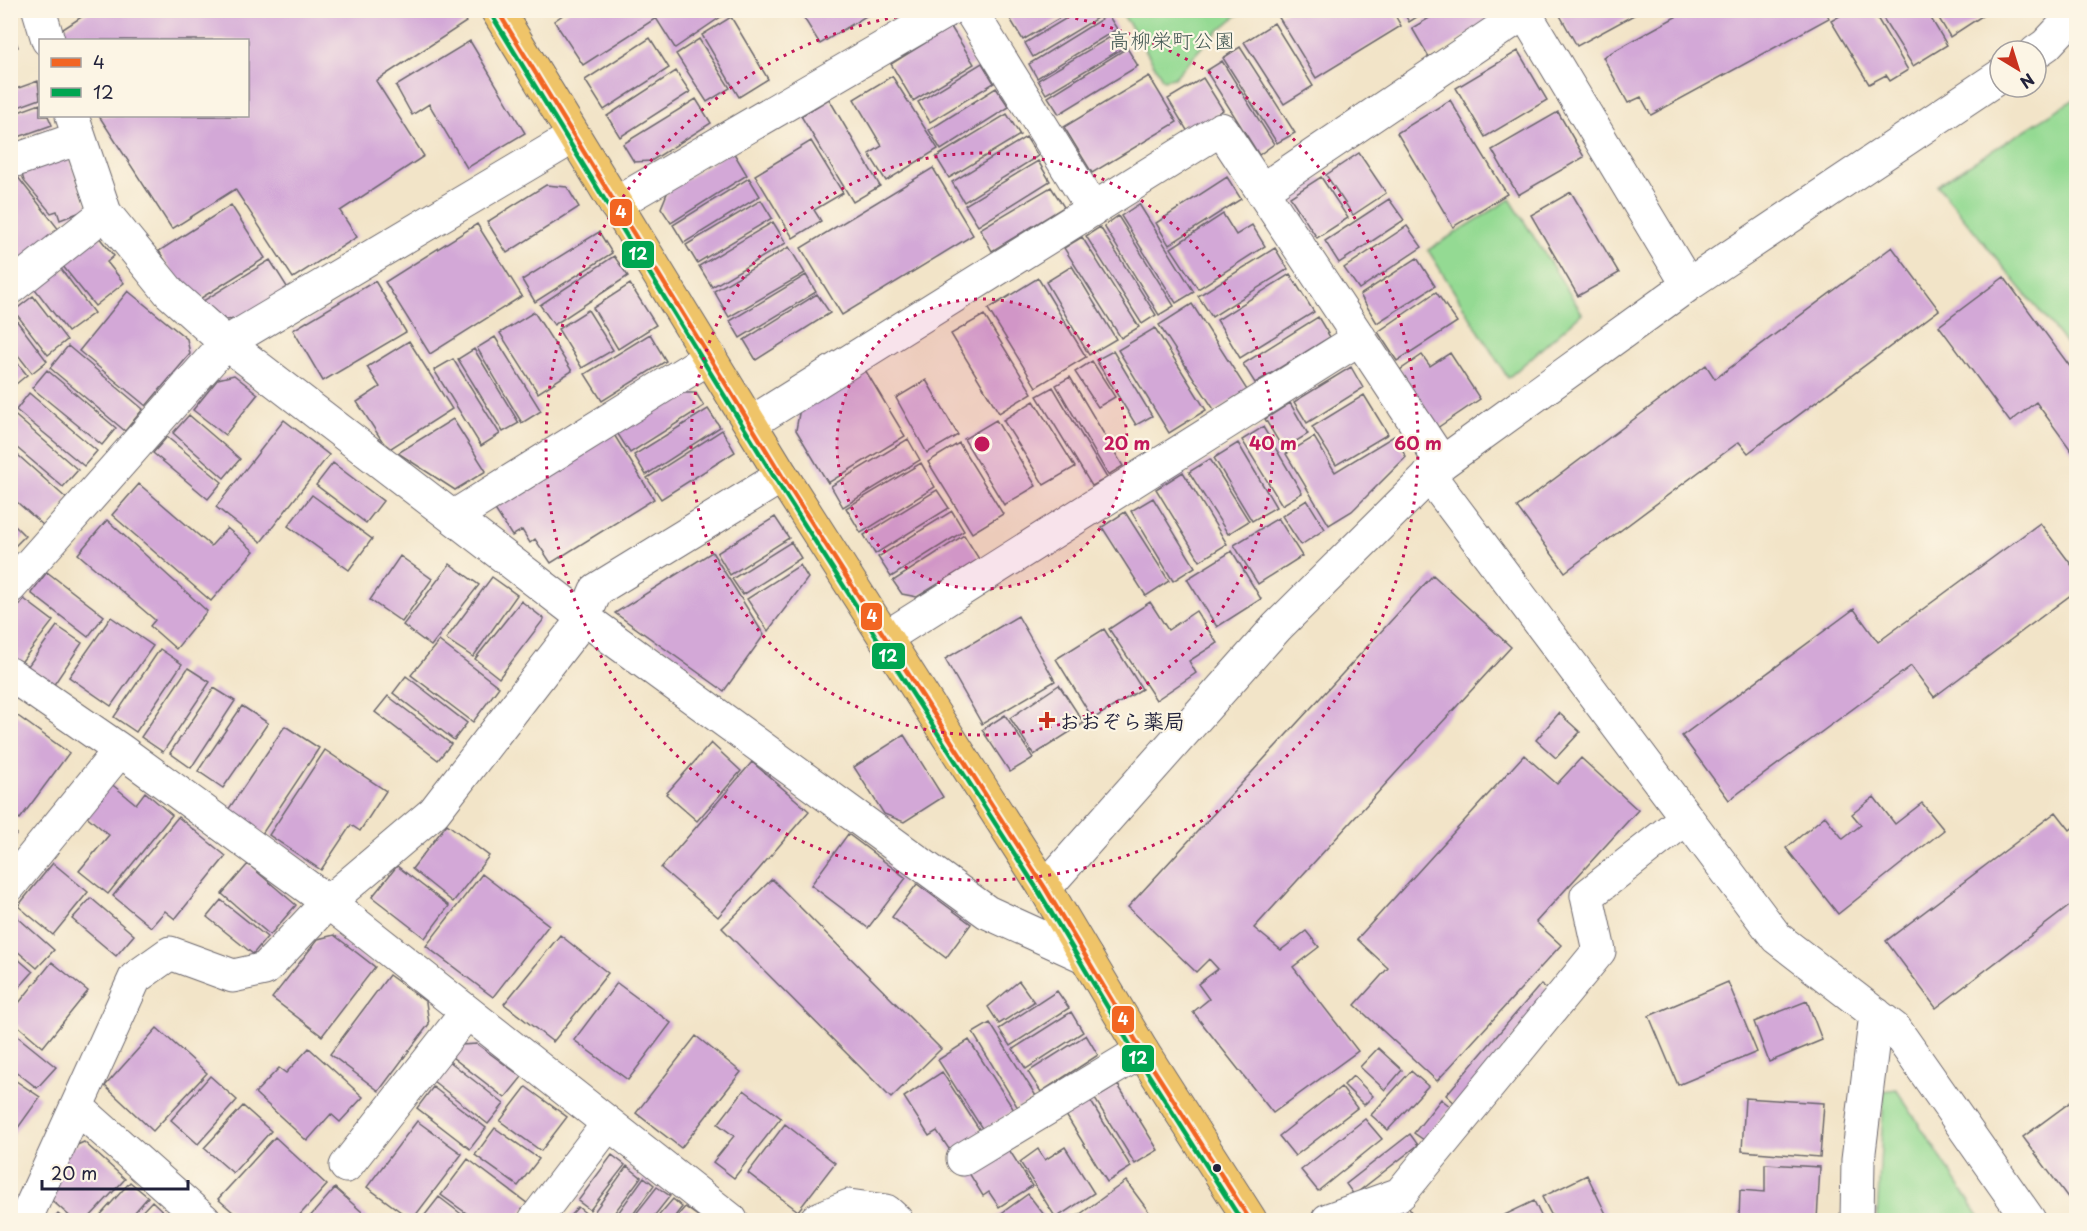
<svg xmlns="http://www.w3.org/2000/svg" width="2087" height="1231" font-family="'Playpen Sans','Klee One',sans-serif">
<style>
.green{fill:#94da93;stroke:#5b7e67;stroke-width:1.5}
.building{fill:#d3a8d7}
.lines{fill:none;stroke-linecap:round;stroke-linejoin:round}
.minor-casing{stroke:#6b666c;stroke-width:35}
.major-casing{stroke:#6b666c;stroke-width:35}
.minor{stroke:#fff;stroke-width:33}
.major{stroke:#efc469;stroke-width:33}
.bus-1-casing{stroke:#fcf5e5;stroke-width:9}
.bus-2-casing{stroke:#fcf5e5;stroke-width:9}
.bus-1{stroke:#f26522;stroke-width:4.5}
.bus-2{stroke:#00a651;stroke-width:4.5}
.ring{fill:none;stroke:#c2185b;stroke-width:3;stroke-dasharray:3 6}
.poi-dot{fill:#c8321e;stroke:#fcf5e5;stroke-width:2}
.bus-dot{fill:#22223b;stroke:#fcf5e5;stroke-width:2}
.labels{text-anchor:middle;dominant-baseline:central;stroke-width:4.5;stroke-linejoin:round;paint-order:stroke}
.park-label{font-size:21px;fill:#445955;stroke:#fcf5e5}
.poi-label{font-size:21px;font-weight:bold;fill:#22223b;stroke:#fcf5e5;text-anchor:start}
.centre{fill:#c2185b;stroke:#fcf5e5;stroke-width:3}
.ring-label{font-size:18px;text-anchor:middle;font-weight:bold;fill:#c2185b;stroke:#fcf5e5;stroke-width:4.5;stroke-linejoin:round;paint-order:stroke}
.line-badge{stroke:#fcf5e5;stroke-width:2}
.badge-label{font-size:16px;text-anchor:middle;font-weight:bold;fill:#fff}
</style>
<rect width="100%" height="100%" fill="#fcf5e5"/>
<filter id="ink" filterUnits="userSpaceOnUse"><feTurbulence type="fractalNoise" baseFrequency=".0167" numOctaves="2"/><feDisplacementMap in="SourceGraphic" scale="12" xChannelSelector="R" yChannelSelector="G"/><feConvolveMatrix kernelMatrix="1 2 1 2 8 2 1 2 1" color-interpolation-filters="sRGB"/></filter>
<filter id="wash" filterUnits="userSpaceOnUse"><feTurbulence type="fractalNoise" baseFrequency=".008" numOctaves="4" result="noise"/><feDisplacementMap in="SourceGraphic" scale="24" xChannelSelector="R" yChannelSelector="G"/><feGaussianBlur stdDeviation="1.35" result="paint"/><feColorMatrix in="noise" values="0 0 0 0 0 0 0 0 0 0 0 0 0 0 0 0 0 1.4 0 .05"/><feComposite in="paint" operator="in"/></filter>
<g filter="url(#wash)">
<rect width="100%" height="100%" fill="#f2e4c8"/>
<path class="green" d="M1120,11H1242L1208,40L1174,78L1163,80L1137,35Z
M2076,98V356L1937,185Z
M1510,199L1582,313L1508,378L1428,250Z
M1896,1089L1981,1219L1877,1220L1884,1091Z"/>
<g id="blocks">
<path class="building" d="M92,10H105L108,14L114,10H459L466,22L376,81L424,156L340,211L357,237L293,278L235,189L172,229L99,116H248V40H66L60,31Z
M570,10H722L725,14L675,48L656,18L583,65L554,21Z
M799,10H876L820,44Z
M1021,10H1073L1023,40L1009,17Z
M1080,10H1106L1107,12L1033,57L1025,43Z
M1288,10H1392L1401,26L1316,78L1278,16Z
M1402,10H1428L1409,22Z
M1443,10H1504L1505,12L1429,57L1412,28Z
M1557,10H1643L1577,46Z
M1688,10H1825L1829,18L1651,115L1641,97L1628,103L1603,57Z
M1850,10L1876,16L1908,70L1890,81L1886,75L1869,84L1831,21Z
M1889,10H1926L1947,45L1913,66L1881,15Z
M1934,10H1978L1982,16L1950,37Z
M1108,15L1117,29L1037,78L1029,64Z
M731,17L768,79L739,97L702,35Z
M1274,23L1313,86L1284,104L1244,42Z
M10,26L18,47L10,49Z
M951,27L974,64L913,101L891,64Z
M1117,33L1125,47L1046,94L1038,80Z
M650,38L669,68L604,110L585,80Z
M699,39L730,88L707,102L676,54Z
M470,41L525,133L467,168L429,104L412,115L396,86Z
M1240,47L1295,133L1277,143L1223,58Z
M1127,48L1138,66L1059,114L1048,97Z
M1518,51L1547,100L1485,137L1456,88Z
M1222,61L1274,144L1259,155L1206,71Z
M982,63L994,83L930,122L918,102Z
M676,71L690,92L620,137L607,116Z
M892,76L938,149L886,181L869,154L882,146L854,99Z
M1149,76L1177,122L1092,173L1064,127Z
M1203,78L1223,110L1188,132L1168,99Z
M38,81L40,99L10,110V91Z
M996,88L1009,107L941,150L929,130Z
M696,99L711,123L651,161L634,162L623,144Z
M829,99L880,186L853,202L801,116Z
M1450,100L1507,194L1453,227L1397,133Z
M40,104V116H48L52,125L10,140V115Z
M1558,112L1584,157L1518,195L1492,150Z
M1007,114L1020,135L949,178L936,157Z
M1026,137L1038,156L964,202L952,182Z
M811,141L843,193L814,210L821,221L793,238L755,175Z
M732,150L747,175L671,223L661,208L668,191Z
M67,153L88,209L60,220L57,211L51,213L24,181L21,171Z
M1359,153L1386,193L1353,215L1326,175Z
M1038,161L1050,181L978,226L965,205Z
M933,168L973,235L842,315L801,248Z
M17,176L60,231L10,269V182Z
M1227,177L1241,199L1169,245L1156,223Z
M1321,177L1348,218L1317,238L1290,197Z
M749,178L760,196L684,243L673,225Z
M546,185L567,187L579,207L507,253L487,222Z
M1051,187L1064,207L992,251L980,229Z
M1571,192L1619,273L1578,296L1531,215Z
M1389,199L1404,220L1339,263L1325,241Z
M761,200L772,218L697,263L686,245Z
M1139,204L1194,292L1176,303L1121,216Z
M231,205L265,258L198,300L183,289L159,251Z
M1223,214L1236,235L1252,225L1265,246L1198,289L1171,248Z
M1118,216L1174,306L1159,315L1104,226Z
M773,222L786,243L712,287L699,266Z
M477,224L522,296L430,354L385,282Z
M1407,226L1422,247L1359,289L1344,268Z
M1100,227L1156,315L1142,324L1086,236Z
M599,232L612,253L535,302L522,280Z
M98,236L114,256L107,262L124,283L95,306L62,265Z
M1082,237L1139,327L1121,338L1064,248Z
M789,247L805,273L729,317L714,291Z
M1892,247L1939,310L1748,453L1739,442L1565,572L1517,507L1706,365L1715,379Z
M1275,248L1288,269L1212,317L1198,296Z
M614,256L628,276L554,325L540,305Z
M1417,258L1435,286L1377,323L1360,295Z
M270,260L289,290L244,318L226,320L203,301Z
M59,266L94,313L68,332L32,285Z
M1072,266L1116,339L1089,355L1046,282Z
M1290,274L1314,312L1240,358L1217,320Z
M806,275L816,292L740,338L730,321Z
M2004,277L2071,368L2076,365V457L2036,402L2010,422L1939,326Z
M1038,278L1086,357L1036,387L988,309Z
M375,281L406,332L323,381L293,330Z
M630,284L656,325L618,349L593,308Z
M128,291L187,339L190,354L146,406L79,351Z
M1436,292L1457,322L1397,361L1378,332Z
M817,294L830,313L756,360L744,340Z
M33,296L67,340L48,355L14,311Z
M1192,304L1247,390L1215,411L1159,325Z
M588,310L613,350L582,368L558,329Z
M10,312L47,361L32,373L10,345Z
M534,312L572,371L538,393L500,333Z
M984,315L1032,393L999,413L951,334Z
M1318,317L1330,337L1255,383L1243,364Z
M1155,328L1206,410L1169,433L1118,350Z
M650,334L666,361L602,401L585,374Z
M495,337L541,411L522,423L477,348Z
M409,341L452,409L388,450L357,402L380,387L367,367Z
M68,346L143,409L125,431L50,368Z
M474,349L519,423L503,432L458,359Z
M1113,351L1152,416L1136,425L1096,360Z
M1450,353L1480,399L1437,428L1400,370L1422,355L1430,366Z
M10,354L27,375L10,389Z
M453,359L500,434L481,446L434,370Z
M1092,361L1115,397L1098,407L1075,372Z
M1351,367L1363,388L1307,423L1294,402Z
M864,368L905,436L828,483L796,430L800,408Z
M47,370L116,428L102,445L32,388Z
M234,375L258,394L225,435L193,410L218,379Z
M1070,377L1123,466L1108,475L1056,385Z
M926,380L958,435L927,453L896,398Z
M1053,387L1107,478L1092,486L1037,396Z
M29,393L97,451L84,466L16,410Z
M677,393H696L704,406L630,453L616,431Z
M1364,395L1388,434L1336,465L1312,427Z
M1034,401L1075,467L1044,485L1003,420Z
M1290,403L1308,434L1283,449L1265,419Z
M708,409L720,427L646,475L634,455Z
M10,411L78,470L63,487L10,442Z
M189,415L240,459L224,478L173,433Z
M453,419L486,471L455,490L398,453Z
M284,420L329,455L261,542L216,507Z
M996,420L1036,486L1004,505L964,439Z
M1263,427L1302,493L1282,505L1242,440Z
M722,430L735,452L661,499L647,478Z
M613,433L654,499L551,563L535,539L530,543L522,530L512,536L494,508Z
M1394,436L1406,457L1352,511L1329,525L1286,454L1314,437L1335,472Z
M167,437L222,482L208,499L153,453Z
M908,439L920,460L843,507L831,486Z
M959,443L1003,514L972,533L928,462Z
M1238,443L1276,507L1252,521L1214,458Z
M10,448L67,499L43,525L10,496Z
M1210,459L1249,521L1228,534L1189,472Z
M333,463L383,501L366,523L316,485Z
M921,463L935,487L861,533L846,508Z
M1183,472L1227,544L1200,561L1156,489Z
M139,484L211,546L227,528L254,551L211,601L112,515Z
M937,490L949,508L875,554L864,535Z
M312,495L372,539L349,570L288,526Z
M1153,498L1195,567L1173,581L1131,511Z
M1307,500L1325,529L1301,545L1282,516Z
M952,511L964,531L891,577L878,557Z
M1125,512L1169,581L1146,596L1102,527Z
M775,517L789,538L730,575L717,553Z
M1278,518L1302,556L1258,584L1234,545Z
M107,520L207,611L176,649L150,626L155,620L78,554Z
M10,521L25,536L10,551Z
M2040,523L2076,571V591L1934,697L1911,666L1729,800L1682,736L1854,609L1878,642Z
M964,535L979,559L917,597L902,594L893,581Z
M791,542L801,558L743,595L732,579Z
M1232,551L1261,599L1217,627L1187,579Z
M712,552L764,635L724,691L615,613Z
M400,556L432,579L402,622L370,600Z
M450,564L479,585L431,646L403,625Z
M800,565L808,578L768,631L747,599Z
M47,572L104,616L88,637L31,593Z
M1433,575L1511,647L1254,928L1281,950L1306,931L1319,947L1293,967L1358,1051L1273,1113L1193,1012L1209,999L1198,984L1218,969L1209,959L1196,972L1128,907Z
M492,577L517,595L473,657L446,639Z
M24,599L53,621L19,665L10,659V617Z
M521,601L544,619L499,678L475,659Z
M1150,602L1168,630L1196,611L1217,643L1189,661L1196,673L1156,700L1109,629Z
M1018,616L1055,681L982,724L945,659Z
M111,617L153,646L111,706L69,677Z
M57,626L82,643L51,689L25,670Z
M1104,629L1142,689L1093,719L1056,659Z
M439,641L499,687L473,722L411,675Z
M160,649L182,664L136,732L114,717Z
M188,668L210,682L163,752L141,737Z
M406,676L467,723L454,740L393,693Z
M1059,685L1084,723L1034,755L1010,718Z
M214,688L235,701L191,768L170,753Z
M388,696L451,744L438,760L375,712Z
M242,706L268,723L223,788L198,771Z
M1559,713L1580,732L1556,758L1536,740Z
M15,714L69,753L20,819L10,813V720Z
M1005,715L1033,758L1010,772L982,730Z
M285,726L319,748L262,834L228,810Z
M904,735L943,797L904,822L884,814L854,767Z
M711,743L741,771L697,821L666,794Z
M325,750L386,791L360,831L351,825L321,870L269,835Z
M1524,755L1557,784L1581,758L1638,810L1536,922L1561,945L1437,1081L1355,1005L1388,968L1357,939Z
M752,762L809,811L718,917L661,868Z
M109,782L136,804L145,792L172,815L108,894L79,871L109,835L84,814Z
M1874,797L1895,824L1922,803L1944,830L1838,914L1786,848L1825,816L1843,839L1861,825L1852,814Z
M2056,812L2070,830L2076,825V901L1936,1008L1886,941Z
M178,817L226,856L175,919L165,911L151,927L113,896Z
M447,824L489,856L453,902L412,869Z
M10,829L17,834L10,842Z
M848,834L906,878L868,928L811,885Z
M53,863L88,892L53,935L18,906Z
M248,864L296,905L270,935L222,894Z
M397,866L449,906L425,938L372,897Z
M482,874L549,925L493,997L426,946Z
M772,879L941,1049L891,1098L722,928Z
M917,884L971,924L946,958L892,917Z
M91,898L134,935L116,956L72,919Z
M221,900L267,937L253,954L207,917Z
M10,911L54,950L37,968L10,945Z
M334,935L375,967L322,1036L272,998L318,939Z
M560,935L608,973L553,1042L504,1004Z
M10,952L33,972L17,990L10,985Z
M52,962L88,991L43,1047L10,1019V1014Z
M389,975L426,1002L429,1024L379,1091L330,1054Z
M1019,981L1034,1002L999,1024L988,1007Z
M1728,982L1757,1052L1678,1085L1649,1016Z
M617,983L671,1023L628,1080L574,1040Z
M1541,984L1551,992L1457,1105L1446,1095Z
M1057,991L1069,1008L1010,1046L999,1029Z
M1807,1001L1822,1040L1769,1062L1754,1022Z
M1071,1012L1083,1032L1026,1069L1013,1049Z
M990,1023L1036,1096L1018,1108L973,1033Z
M157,1028L207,1073L153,1131L105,1086Z
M10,1030L56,1067L37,1088L10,1067Z
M1086,1035L1098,1055L1041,1092L1028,1072Z
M696,1036L741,1072L681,1148L636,1113Z
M969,1040L1014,1110L983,1130L938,1060Z
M477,1044L522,1077L505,1098L452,1057L461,1045Z
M309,1048L363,1097L340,1122L331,1114L307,1141L255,1093L279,1068L286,1073Z
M1378,1048L1402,1070L1385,1090L1360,1067Z
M449,1061L504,1104L488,1124L433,1081Z
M1411,1071L1428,1086L1388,1130L1371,1115Z
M942,1072L981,1132L951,1152L937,1131L929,1136L904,1097Z
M210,1076L237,1100L198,1144L171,1120Z
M1353,1076L1373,1096L1364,1105L1344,1085Z
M10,1077L40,1097L10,1139Z
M1118,1085L1158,1150L1135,1164L1095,1099Z
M433,1087L486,1128L470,1149L417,1108Z
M526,1087L567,1117L541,1151L500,1121Z
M1341,1087L1357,1108L1295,1156L1279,1136Z
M744,1090L781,1118L734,1178L713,1162L734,1136L718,1124Z
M1745,1098L1824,1103L1820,1157L1742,1151Z
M2076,1098V1193L2069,1199L2023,1137Z
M1441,1099L1451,1107L1424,1140L1414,1133Z
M1090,1100L1131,1167L1107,1182L1066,1115Z
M243,1106L271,1131L233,1173L204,1148Z
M1365,1119L1382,1139L1318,1191L1301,1170Z
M417,1121L462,1154L412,1220L367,1187Z
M785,1124L835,1163L798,1211L748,1173Z
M495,1128L539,1159L518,1186L475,1155Z
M1410,1134L1418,1145L1354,1195L1346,1184Z
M275,1137L327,1185L295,1220H242L218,1199Z
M84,1142L125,1179L87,1220H74L47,1196L68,1149Z
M1065,1147L1094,1193L1056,1218L1020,1162L1038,1149L1045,1160Z
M1008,1148L1032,1186L999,1207L989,1192L983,1196L969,1173Z
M612,1155L625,1165L590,1210L578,1201Z
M468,1159L528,1204L515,1220H476L441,1195Z
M1765,1164L1820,1167L1817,1220H1739L1740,1190L1765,1192Z
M627,1166L641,1177L609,1220H607L594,1212Z
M1587,1175L1609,1220H1554L1542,1197Z
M644,1177L654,1185L629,1220H613Z
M1126,1181L1155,1220H1072Z
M130,1182L148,1197L128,1220H96Z
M657,1187L670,1196L651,1220H631Z
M335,1188L371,1220H307Z
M1028,1194L1048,1220H992Z
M439,1197L469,1220H421Z
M673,1199L682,1207L672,1220H655Z
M152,1201L169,1217L166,1220H134Z
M1534,1201L1543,1220H1494Z
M1408,1206L1415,1220H1376Z
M578,1207L594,1220H566Z
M685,1207L699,1217L697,1220H674Z
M58,1214L65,1220H53Z"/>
</g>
</g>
<g filter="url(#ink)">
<use href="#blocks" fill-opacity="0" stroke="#6b666c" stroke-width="1.5"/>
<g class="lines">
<g class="minor-casing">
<path id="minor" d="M39,10L48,40
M970,10L1093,209
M1523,10L1688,285
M2036,52L2046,45L2076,13
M72,116L105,213L170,293L226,343L584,618L987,912L1086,957
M10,162L79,138
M1262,190L1524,13
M615,204L948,10
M10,288L105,213
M751,423L1221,129L1442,463
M1429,475L1777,938L1895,1029L2029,1220
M453,517L710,357
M10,587L226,343L573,137
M885,638L1360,338
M10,674L120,750L328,902L731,1220
M10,885L120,750
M1045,888L1277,627L1442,463L1688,285L2000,76
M77,1107L204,1220
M963,1159L1142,1051
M346,1166L467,1012
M25,1220L135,978L170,953L233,976L265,969L328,902L434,812L584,618L596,590L782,476
M535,1220L608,1124
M816,1220L849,1206L886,1211L896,1220
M1328,1220L1400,1194L1599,951L1587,896L1686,818
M1857,1220L1858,1160L1876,1014"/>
</g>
<g class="major-casing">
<path id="major" d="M497,10L782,476L1045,888L1142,1051L1250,1220"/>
</g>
<use href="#minor" class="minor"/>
<use href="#major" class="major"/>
<g class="bus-1-casing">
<path id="bus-1" d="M497,10L782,476L1045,888L1142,1051L1250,1220"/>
</g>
<g class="bus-2-casing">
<path id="bus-2" d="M491,14L776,480L1039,892L1136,1055L1241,1220"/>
</g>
<use href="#bus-1" class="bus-1"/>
<use href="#bus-2" class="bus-2"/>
</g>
</g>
<circle cx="982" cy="444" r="145" fill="#c2185b" fill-opacity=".12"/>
<g class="ring">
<circle cx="982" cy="444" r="145"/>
<circle cx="982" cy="444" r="291"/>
<path d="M1031 11A436 436 0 1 1 933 11"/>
</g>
<path class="poi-dot" d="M1044 711h6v6h6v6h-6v6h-6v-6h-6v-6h6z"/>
<circle class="bus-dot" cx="1217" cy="1168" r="5"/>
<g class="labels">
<g class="park-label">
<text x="1172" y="39">高柳栄町公園</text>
</g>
<g class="poi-label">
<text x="1059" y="720">おおぞら薬局</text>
</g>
</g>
<circle cx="982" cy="444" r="9" class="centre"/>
<g class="ring-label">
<text x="1127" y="450">20 m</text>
<text x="1273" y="450">40 m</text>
<text x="1418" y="450">60 m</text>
</g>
<g class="line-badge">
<rect x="609" y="198" width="24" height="29" rx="6" fill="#f26522"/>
<rect x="621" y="240" width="34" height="29" rx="6" fill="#00a651"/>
<rect x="860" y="602" width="23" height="29" rx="6" fill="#f26522"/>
<rect x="871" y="642" width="35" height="28" rx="6" fill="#00a651"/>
<rect x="1111" y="1005" width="24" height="29" rx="6" fill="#f26522"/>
<rect x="1121" y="1044" width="34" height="29" rx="6" fill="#00a651"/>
</g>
<g class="badge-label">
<text x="621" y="218">4</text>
<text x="638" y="260">12</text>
<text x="872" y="622">4</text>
<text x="888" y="662">12</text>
<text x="1123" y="1025">4</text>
<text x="1138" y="1064">12</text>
</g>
<rect width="2087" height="1231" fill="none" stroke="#fcf5e5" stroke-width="36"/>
<rect x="39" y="39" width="210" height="78" fill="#fcf5e5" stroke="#a5a1a1" stroke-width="1.5"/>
<rect x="51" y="58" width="30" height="9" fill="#f26522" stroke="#a5a1a1" stroke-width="1.5"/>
<text x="93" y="69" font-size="18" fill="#22223b">4</text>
<rect x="51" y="88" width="30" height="9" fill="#00a651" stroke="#a5a1a1" stroke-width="1.5"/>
<text x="93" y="99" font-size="18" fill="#22223b">12</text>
<g transform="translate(2018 69) rotate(142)"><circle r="28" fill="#fcf5e5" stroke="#a5a1a1" stroke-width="1.5"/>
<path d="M0-4.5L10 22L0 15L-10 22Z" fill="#c8321e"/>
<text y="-9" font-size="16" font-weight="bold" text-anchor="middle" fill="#22223b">N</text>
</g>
<path d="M42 1180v9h146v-9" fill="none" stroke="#22223b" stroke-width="3"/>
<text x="51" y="1180" font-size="18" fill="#22223b" stroke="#fcf5e5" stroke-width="4.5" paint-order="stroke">20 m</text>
</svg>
